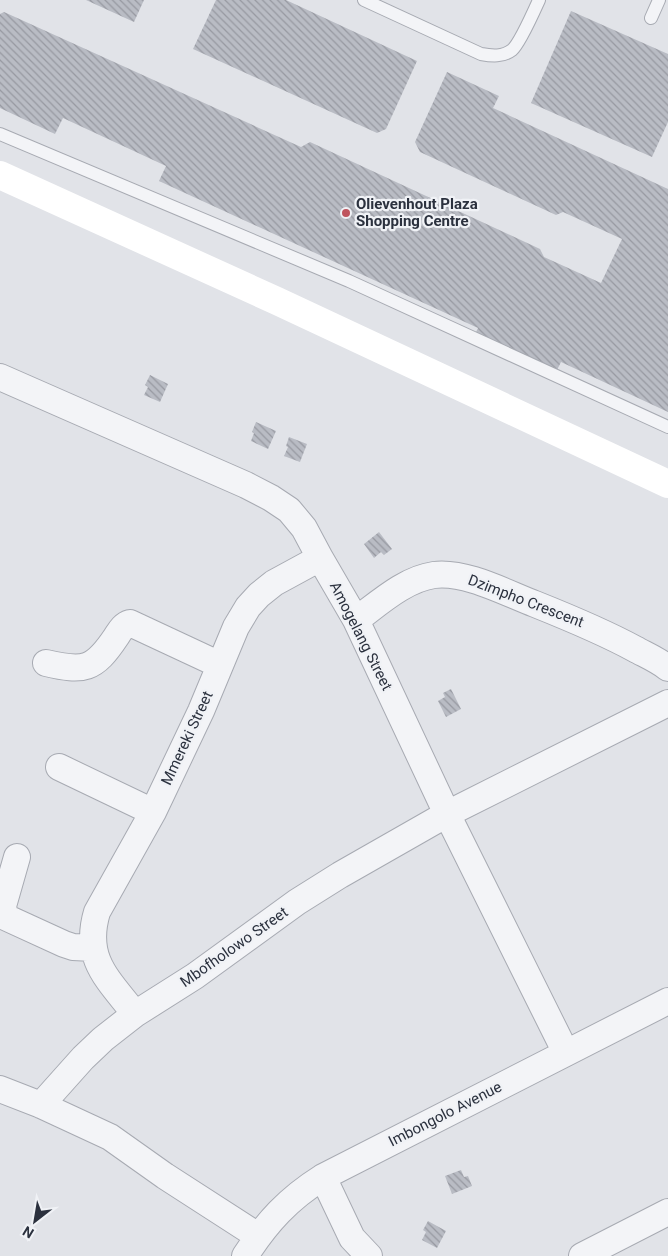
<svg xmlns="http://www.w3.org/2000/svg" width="668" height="1256" font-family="Roboto,sans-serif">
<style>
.building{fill:url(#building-back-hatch)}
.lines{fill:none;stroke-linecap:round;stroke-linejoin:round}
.lane-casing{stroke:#a7aab2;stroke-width:14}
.street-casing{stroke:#a7aab2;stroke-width:28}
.lane{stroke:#f3f4f7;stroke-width:12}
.street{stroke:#f3f4f7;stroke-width:26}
.secondary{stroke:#fff;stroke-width:28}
.poi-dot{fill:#bf545e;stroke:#f0f2f6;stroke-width:2}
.labels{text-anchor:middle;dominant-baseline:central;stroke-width:4.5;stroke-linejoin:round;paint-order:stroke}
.poi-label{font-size:15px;font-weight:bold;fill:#2b313e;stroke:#f0f2f6;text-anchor:start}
.street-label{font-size:15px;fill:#2b313e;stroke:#f0f2f6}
</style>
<defs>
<pattern id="building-back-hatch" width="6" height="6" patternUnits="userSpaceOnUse" patternTransform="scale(1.25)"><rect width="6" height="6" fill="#b9bcc4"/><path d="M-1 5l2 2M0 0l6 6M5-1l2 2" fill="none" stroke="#9799a1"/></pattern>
</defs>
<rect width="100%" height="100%" fill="#e1e3e8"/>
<path class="building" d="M86,0H144L134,22Z
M216,0H286L417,61L386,129L377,133L193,49Z
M571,11L668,54V122L652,157L531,103Z
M4,12L301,147L310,142L540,249L544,257L601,283L622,239L563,212L556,215L420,152L415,142L447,72L499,96L493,108L668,189V412L561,362L556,372L475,334L478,328L159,181L166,166L63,118L55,134L0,108V14Z
M150,375L168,384L160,402L144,395L148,387L145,385Z
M256,422L276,431L268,449L251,441L254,433L252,432Z
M289,437L307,444L300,462L284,456L288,447L286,446Z
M379,532L392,549L384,555L381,552L374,558L364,544Z
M451,689L461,709L446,717L438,701L445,697L443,693Z
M461,1170L464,1177L468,1176L472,1186L452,1194L445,1176Z
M428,1221L446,1231L437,1248L422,1240L426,1232L423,1230Z"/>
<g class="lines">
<g class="lane-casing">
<path id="lane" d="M364,0L481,54C492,56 503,57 512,50C520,43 534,11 539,0
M651,18L659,0
M0,134L349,281L668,427"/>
</g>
<g class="street-casing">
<path id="street" d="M0,377L246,485L271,498L289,510L304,528L320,558L356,620L447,814L566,1053
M356,620C378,604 405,579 434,575C466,571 506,593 535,604C570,618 602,631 635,649C646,655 658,660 668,668
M46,663C84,672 94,670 116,637C120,631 123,625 130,623L220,665
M59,767L153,812
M17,857L3,906L5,917L64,944L73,947L93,948
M135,1014C108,979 83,959 97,912L153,812L201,711L236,627L248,607L259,595L274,583L320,558
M0,1089L41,1105L110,1137L165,1176L258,1236
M41,1105L83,1058L103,1039L135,1014L195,976L297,902L340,875L447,814L668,703
M323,1177L352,1238L369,1256
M245,1256C267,1222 288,1199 323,1177L668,1001
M582,1256L668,1212"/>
</g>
<use href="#lane" class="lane"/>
<use href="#street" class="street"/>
<path class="secondary" d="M0,175L277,301L668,484"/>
</g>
<circle class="poi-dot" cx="346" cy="213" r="5"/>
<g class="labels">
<g class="poi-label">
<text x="356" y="204">Olievenhout Plaza<tspan x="356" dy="17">Shopping Centre</tspan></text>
</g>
<g class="street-label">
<text transform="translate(526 601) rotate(21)">Dzimpho Crescent</text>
<text transform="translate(361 636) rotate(63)">Amogelang Street</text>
<text transform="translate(187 738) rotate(-65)">Mmereki Street</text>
<text transform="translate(234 947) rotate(-35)">Mbofholowo Street</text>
<text transform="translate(445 1114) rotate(-27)">Imbongolo Avenue</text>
</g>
</g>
<g transform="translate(35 1221) rotate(211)" stroke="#f0f2f6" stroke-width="4" paint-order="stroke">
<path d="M0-4L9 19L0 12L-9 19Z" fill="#2b313e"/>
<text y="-8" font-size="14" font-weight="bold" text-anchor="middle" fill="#2b313e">N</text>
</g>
</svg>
